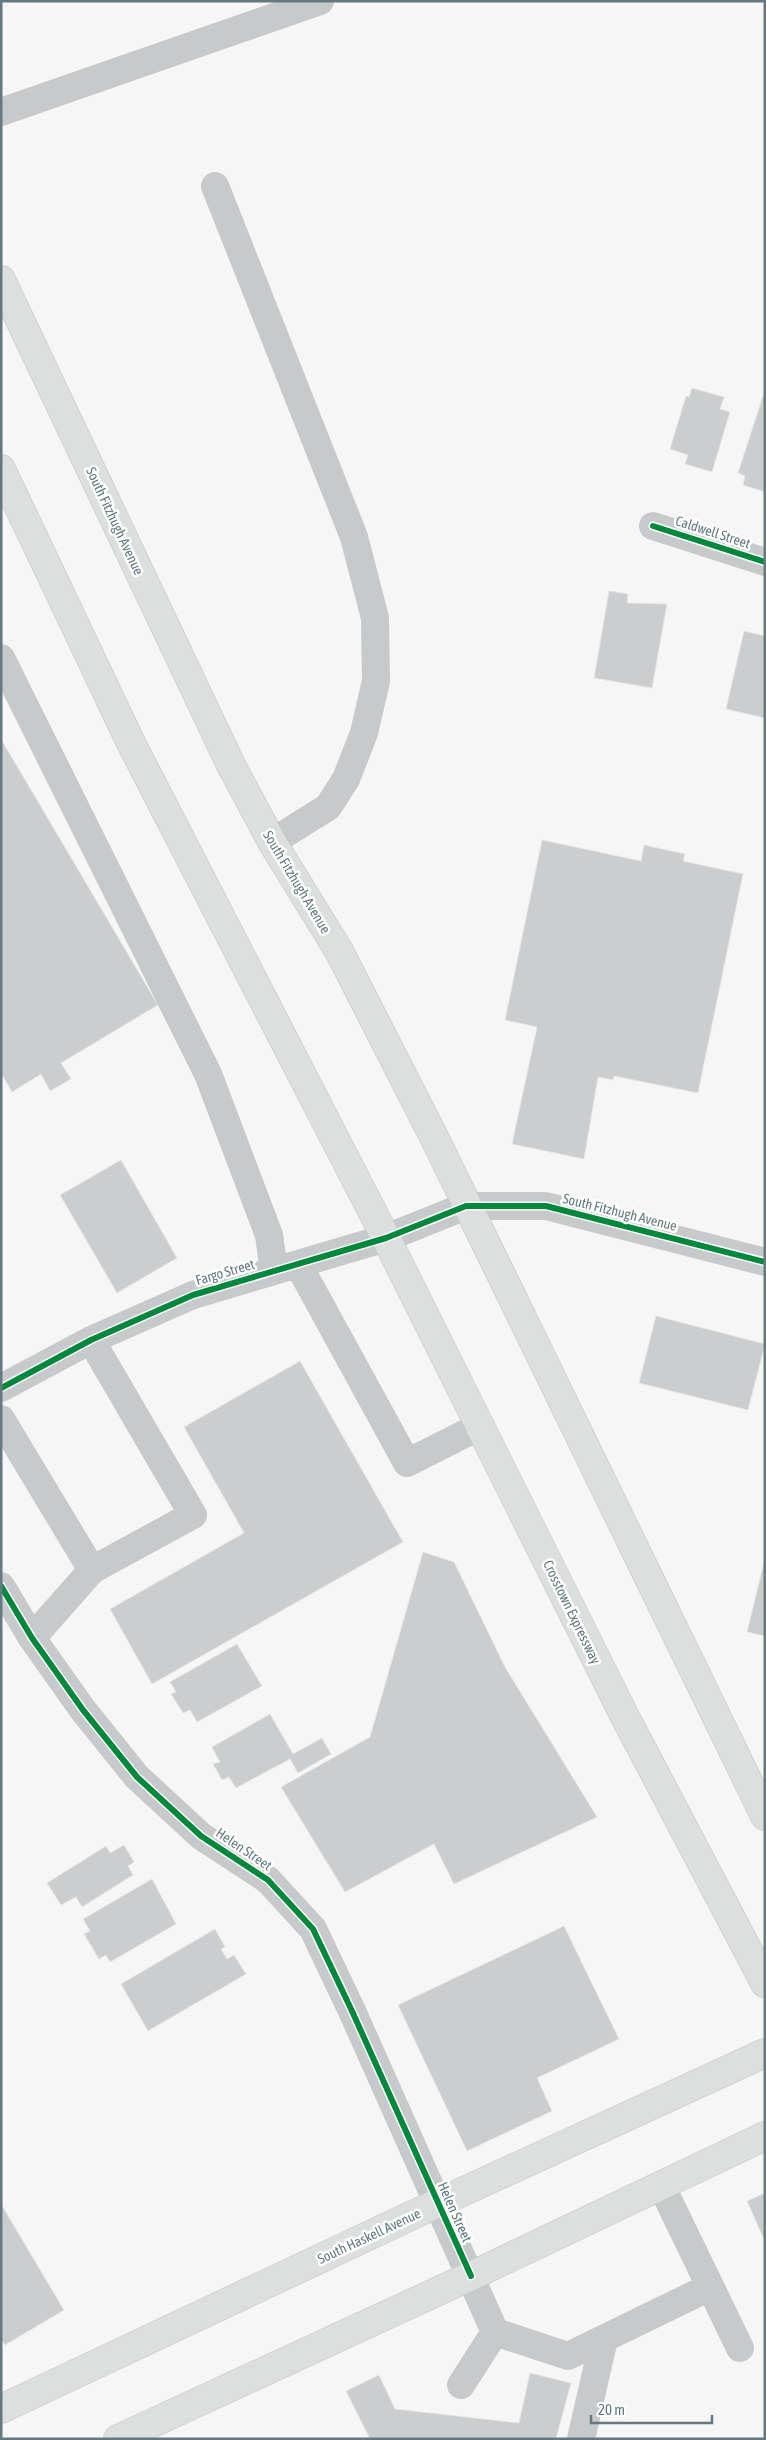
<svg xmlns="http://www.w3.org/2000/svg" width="766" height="2440" font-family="'Asap Condensed',sans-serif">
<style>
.building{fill:#cbcdce;stroke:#e6e6e6}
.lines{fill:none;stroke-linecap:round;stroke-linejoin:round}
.major-casing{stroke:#d1d2d3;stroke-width:30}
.minor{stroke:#c7c9ca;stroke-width:28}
.major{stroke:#dddede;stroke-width:28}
.cycleway-casing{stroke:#fff;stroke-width:9}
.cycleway{stroke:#00873e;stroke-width:6}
.labels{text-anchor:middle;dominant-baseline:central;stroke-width:5;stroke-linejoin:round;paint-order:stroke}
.street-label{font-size:14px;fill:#647a7f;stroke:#fff}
</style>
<rect width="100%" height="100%" fill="#f6f6f6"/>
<path class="building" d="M692,388L724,397L720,409L730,412L712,472L685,464L688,455L670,449L686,396L689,397Z
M763,396L765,397V492L743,485L745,476L738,473Z
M609,591L628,594L627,603L667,604L652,688L594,678Z
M744,631L765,636V718L726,709Z
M1,739L158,1005L61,1063L71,1079L50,1091L41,1074L12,1092L1,1073Z
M542,840L641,861L644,845L685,854L683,861L743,874L698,1093L614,1076L613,1080L598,1077L584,1159L512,1144L537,1027L505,1020Z
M121,1160L177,1258L117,1293L60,1195Z
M656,1316L765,1344L748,1410L639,1383Z
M300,1361L403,1542L152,1684L110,1609L244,1533L184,1427Z
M423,1552L454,1562L505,1667L597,1817L454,1884L434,1844L345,1892L281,1787L370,1737Z
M765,1558V1636L747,1632Z
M237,1644L262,1686L197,1722L190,1710L183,1713L171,1694L176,1692L170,1682Z
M270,1714L293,1754L322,1738L331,1754L298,1773L290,1759L236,1788L229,1777L222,1780L213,1764L220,1762L212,1747Z
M124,1845L134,1862L128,1866L133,1875L82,1907L76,1897L61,1905L47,1883L106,1846L110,1853Z
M152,1879L176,1924L110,1962L106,1955L99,1959L84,1934L90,1931L83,1919Z
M564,1926L619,2039L537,2078L552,2111L467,2151L398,2005Z
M215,1929L225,1947L221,1949L227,1959L234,1955L246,1974L148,2031L121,1984Z
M765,2193V2242L747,2201Z
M1,2204L64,2310L5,2345L1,2339Z
M530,2373L571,2383L556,2439H370L346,2391L379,2375L395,2409L519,2423Z"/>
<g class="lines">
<g class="major-casing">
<path id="major" d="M1,280L231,765L272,842L339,951L435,1139L765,1816
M1,469L131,743L386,1238L623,1713L765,1983
M1,2409L438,2203L765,2053
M118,2439L471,2276L765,2136"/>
</g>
<path class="minor" d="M1,112L320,1
M215,186L354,537L375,618L376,681L364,733L346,779L328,807L272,842
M653,526L765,562
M1,658L208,1074L269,1235L274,1271
M298,1264L407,1463L480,1426
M1,1388L91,1340L193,1295L386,1238L466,1206H546L765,1262
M1,1419L92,1570L193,1515L91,1340
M1,1586L32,1638L83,1710L137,1777L201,1836L268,1880L313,1929L352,2011L495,2332
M32,1638L92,1570
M661,2185L740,2348
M461,2385L495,2332L568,2356L710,2287
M581,2439L604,2339"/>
<use href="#major" class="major"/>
<g class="cycleway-casing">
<path id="cycleway" d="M653,526L765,562
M1,1388L91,1340L193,1295L386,1238L466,1206H546L765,1262
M1,1586L32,1638L83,1710L137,1777L201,1836L268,1880L313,1929L352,2011L471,2276"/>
</g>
<use href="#cycleway" class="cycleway"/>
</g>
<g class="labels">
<g class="street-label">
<text transform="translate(115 521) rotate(65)">South Fitzhugh Avenue</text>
<text transform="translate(713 532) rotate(18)">Caldwell Street</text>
<text transform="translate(297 882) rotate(59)">South Fitzhugh Avenue</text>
<text transform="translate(620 1212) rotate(14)">South Fitzhugh Avenue</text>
<text transform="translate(225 1272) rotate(-16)">Fargo Street</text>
<text transform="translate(572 1612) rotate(64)">Crosstown Expressway</text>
<text transform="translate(244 1849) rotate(34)">Helen Street</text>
<text transform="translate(455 2212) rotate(66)">Helen Street</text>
<text transform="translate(369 2236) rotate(-25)">South Haskell Avenue</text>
</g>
</g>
<rect width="766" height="2440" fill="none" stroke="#647a7f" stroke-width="5"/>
<path d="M591 2415v8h121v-8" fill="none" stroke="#647a7f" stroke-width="2.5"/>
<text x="598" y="2415" font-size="15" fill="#647a7f" stroke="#ffffff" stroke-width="4" paint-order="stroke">20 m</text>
</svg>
